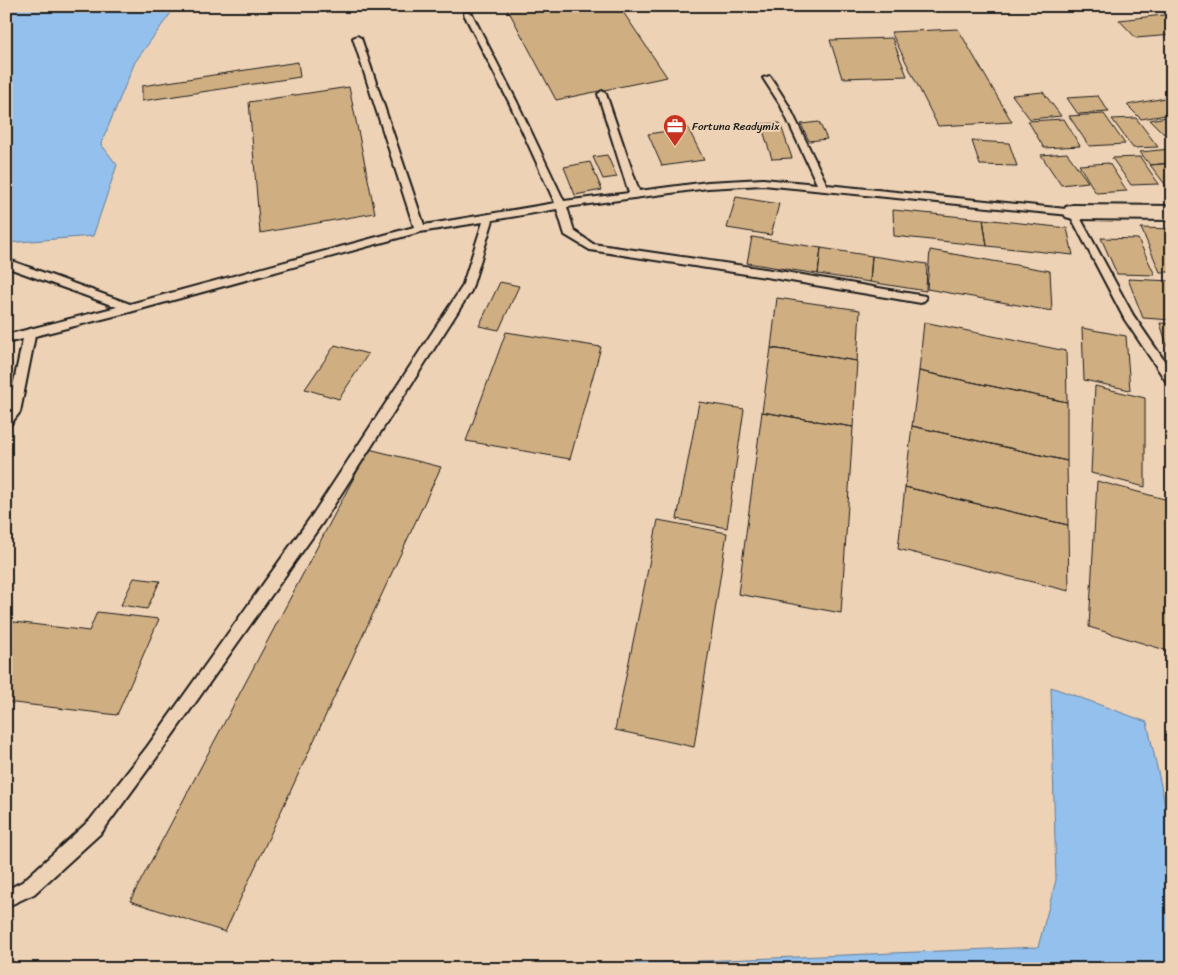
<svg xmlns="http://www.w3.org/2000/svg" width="1178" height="975" font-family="Sriracha,sans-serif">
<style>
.water{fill:#93c0ec;stroke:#637e99}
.building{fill:#cfae82;stroke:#1c1c1c}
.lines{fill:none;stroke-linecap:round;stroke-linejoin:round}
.lane-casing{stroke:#1c1c1c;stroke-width:4}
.street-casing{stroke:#1c1c1c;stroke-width:4}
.lane{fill:#eed2b5;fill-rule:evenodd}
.street{fill:#eed2b5;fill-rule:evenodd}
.labels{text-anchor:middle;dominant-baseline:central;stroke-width:4;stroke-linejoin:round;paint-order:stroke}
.far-poi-label{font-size:11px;fill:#1c1c1c;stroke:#eed2b5;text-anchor:start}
</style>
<rect width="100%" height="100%" fill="#eed2b5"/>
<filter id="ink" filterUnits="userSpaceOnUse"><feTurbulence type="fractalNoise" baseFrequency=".02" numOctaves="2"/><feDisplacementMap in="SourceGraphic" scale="10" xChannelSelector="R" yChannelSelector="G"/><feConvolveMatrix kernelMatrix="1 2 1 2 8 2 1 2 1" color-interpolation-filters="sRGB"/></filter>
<g filter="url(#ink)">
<path class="water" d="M6,6H176L135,62L101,144L117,165L93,236L6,243Z
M1051,687L1147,722L1172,836V969H507L1038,947L1056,880Z"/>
<path class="building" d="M506,6H619L667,77L556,100Z
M1172,14V35L1136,38L1119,20Z
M958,29L1012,122L938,126L891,32Z
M892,38L907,76L842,78L830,40Z
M298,62L300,77L142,101V86Z
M349,87L375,213L260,233L249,102Z
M1043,92L1061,116L1030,119L1012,95Z
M1098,96L1109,112L1078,114L1067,98Z
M1165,98L1172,104V114L1141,119L1127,105Z
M1104,114L1125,144L1089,146L1069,116Z
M1172,116V133L1164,134L1150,120Z
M1136,118L1158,147L1133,148L1112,119Z
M1064,119L1080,146L1044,148L1028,121Z
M819,122L827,139L809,141L801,124Z
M780,123L792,158L772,159L761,124Z
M688,128L704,160L662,166L648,134Z
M972,141L1009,143L1017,166L980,165Z
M1170,149L1172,163L1150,165L1140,152Z
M1067,153L1088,182L1061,185L1041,155Z
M607,155L617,177L603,179L593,157Z
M1140,157L1159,184L1131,185L1112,158Z
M590,162L602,190L575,195L564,167Z
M1109,163L1127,191L1096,193L1079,165Z
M1172,163V193L1150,165Z
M736,197L779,204L771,235L727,228Z
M893,210L983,219L987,246L894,236Z
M983,219L1067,228L1073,255L987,246Z
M1141,228L1172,229V272H1160Z
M752,237L821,248L818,274L747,263Z
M1101,238L1138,239L1155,275L1117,274Z
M821,248L872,256L870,282L818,274Z
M930,250L1050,271L1052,311L927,289Z
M872,256L927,264L926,291L870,282Z
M1128,279L1172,281V320L1143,318Z
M500,282L519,286L499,330L479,326Z
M777,298L860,310L857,361L771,348Z
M924,322L1066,351L1067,402L919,371Z
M1160,323L1172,324V361Z
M1082,328L1126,336L1130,390L1084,380Z
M506,332L601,347L570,459L466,441Z
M335,345L368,354L339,399L305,389Z
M771,348L857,361L853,427L762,412Z
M919,371L1067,402V461L912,426Z
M1095,386L1145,398V487L1091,473Z
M699,402L744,409L727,528L677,519Z
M762,412L853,427L841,613L738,594Z
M912,426L1067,461L1068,525L905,487Z
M369,449L441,467L225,932L130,901Z
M1097,481L1172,501V652L1089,627Z
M905,487L1068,525L1069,591L898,549Z
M658,520L727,533L694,747L615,730Z
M134,578L160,581L147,609L121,605Z
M97,612L159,619L117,715L6,702V621L89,631Z"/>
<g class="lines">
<g class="lane-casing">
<path id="lane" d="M465,12L472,14L517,102L564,201L629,193L598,94L602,91L606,94L639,191L708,182L763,179L817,184L781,106L763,78L770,76L789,106L827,185L1076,210L1133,315L1172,372V385L1168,384L1125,320L1070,215L763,185L708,188L567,207L574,231L593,244L785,272L925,296L926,299L921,303L785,280L590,250L565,235L557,209L493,220L471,291L323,522L157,757L102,832L34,894L6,907V890L22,882L90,820L147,747L313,514L462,287L483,222L420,232L130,312L35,336L20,412L10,425L6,427V413L8,410L23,339L6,343V335L117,307L6,267V259L130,304L414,227L353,38L357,36L361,38L424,225L555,203L509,102L464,14Z"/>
</g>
<g class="street-casing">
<path id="street" d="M1073,205L1172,206V220L1073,219L1066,217L1063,212L1066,207Z"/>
</g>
<use href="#lane" class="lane"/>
<use href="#street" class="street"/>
</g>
</g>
<defs>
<g id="office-pin" transform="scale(1.25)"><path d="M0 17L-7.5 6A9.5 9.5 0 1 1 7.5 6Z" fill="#c8321e" stroke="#eed2b5"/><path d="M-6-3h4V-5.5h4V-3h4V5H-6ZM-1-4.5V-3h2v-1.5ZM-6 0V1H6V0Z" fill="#fff"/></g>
</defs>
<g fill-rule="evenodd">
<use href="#office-pin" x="675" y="126"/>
</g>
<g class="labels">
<g class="far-poi-label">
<text x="692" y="126">Fortuna Readymix</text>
</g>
</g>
<rect width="1178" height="975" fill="none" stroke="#eed2b5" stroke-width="25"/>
<rect x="12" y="12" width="1153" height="950" fill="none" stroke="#1c1c1c" stroke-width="2" filter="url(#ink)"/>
</svg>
